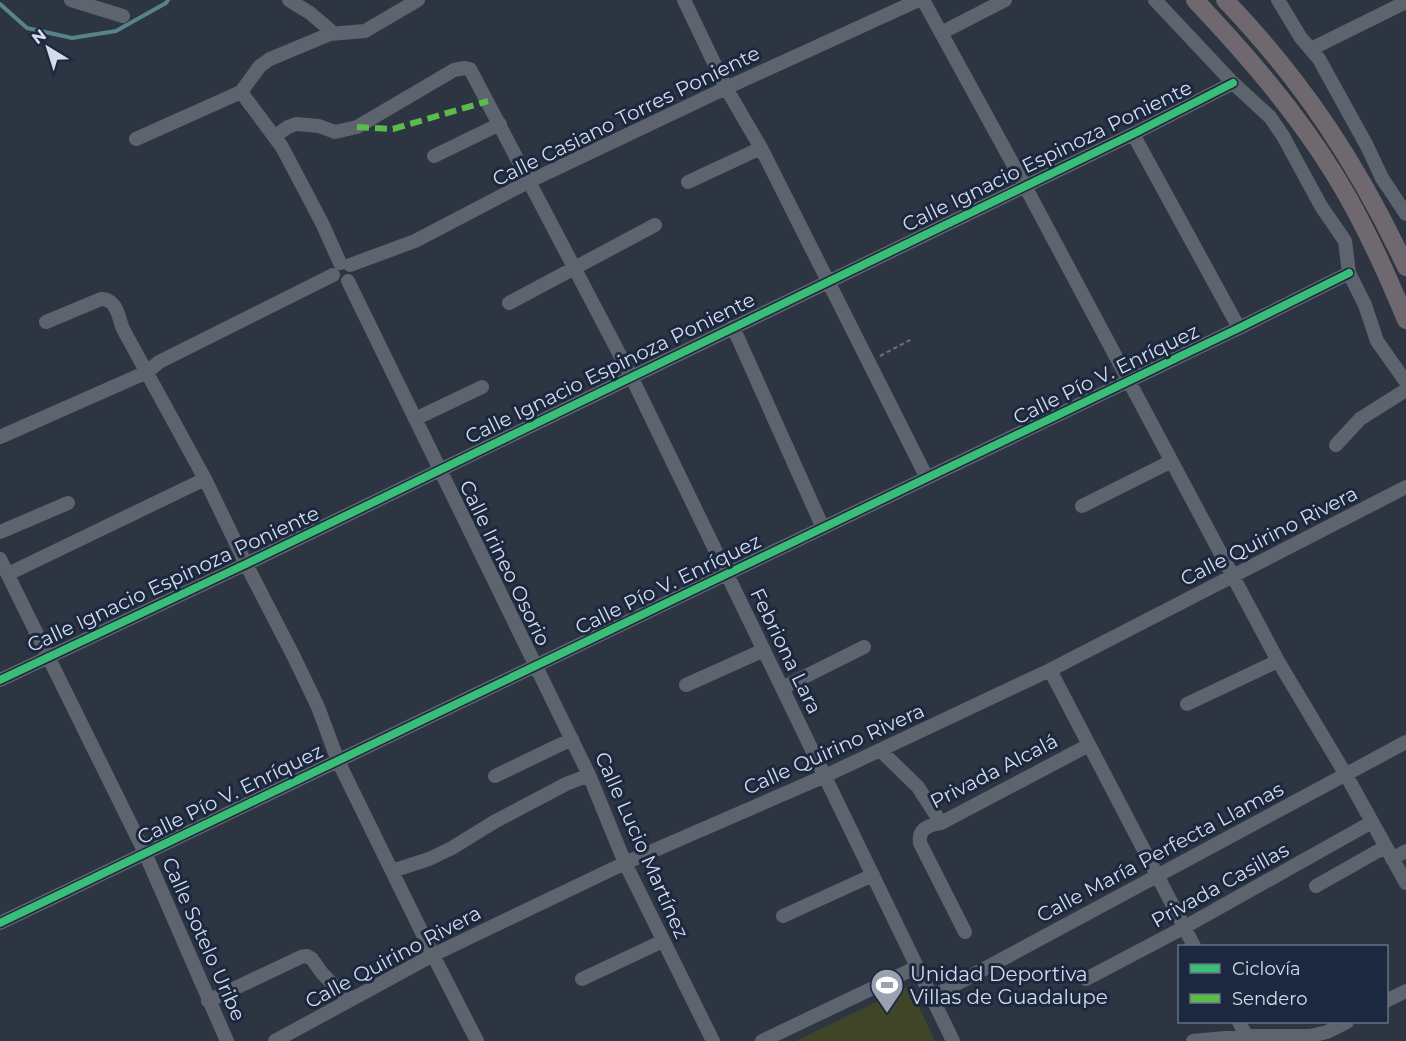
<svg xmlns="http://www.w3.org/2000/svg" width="1406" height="1041" font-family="Montserrat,sans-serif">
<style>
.garden{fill:#414528}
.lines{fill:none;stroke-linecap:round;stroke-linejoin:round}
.stream{stroke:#55848a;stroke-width:4}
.path{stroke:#6a6e78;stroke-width:2;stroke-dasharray:4.5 3;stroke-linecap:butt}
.minor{stroke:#5e646d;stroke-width:14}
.major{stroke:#6f696f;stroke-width:18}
.quiet{stroke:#5cbc4b;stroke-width:6;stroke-dasharray:12 6;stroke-linecap:butt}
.cycleway-casing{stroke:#1c283f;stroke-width:11}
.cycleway{stroke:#3abd76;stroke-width:8}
.labels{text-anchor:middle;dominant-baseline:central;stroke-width:6;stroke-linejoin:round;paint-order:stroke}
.street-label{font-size:20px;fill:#d4dcec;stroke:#1c283f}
.poi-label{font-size:20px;fill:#d4dcec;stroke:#1c283f;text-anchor:start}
</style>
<rect width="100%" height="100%" fill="#2e3542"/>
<path class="garden" d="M909,986L935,1041H796Z"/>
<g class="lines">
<path class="stream" d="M0,4L27,28L72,38L116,31L166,3L168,0"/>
<path class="path" d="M880,356L912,339"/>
<path class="minor" d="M71,0L123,16
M289,0L310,13L330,30V34
M684,0L726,88L761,148L927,478
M923,0L1025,186L1278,661L1346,775L1406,883
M1155,0L1233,83L1270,117L1283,136L1321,206L1345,241L1349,273L1365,305L1377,341L1406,382
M1278,0L1301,38L1319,59L1367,146L1382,178L1406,214
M941,33L1005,0
M1311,49L1406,2
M241,92L282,147L322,223L340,263
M1133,134L1239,328
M275,136L288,127L296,124L319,126L335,132L357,127L454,70L465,68L470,69L631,376L953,1041
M136,139L241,92L260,66L270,59L330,34L365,31L418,0
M434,156L500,124
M688,182L761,148
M350,265L415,241L530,181L726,88L919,0
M348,281L589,775L625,863L713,1041
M509,303L655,225
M46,322L101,299C117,299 118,316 123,329L205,479L246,564L293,655L318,707L338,761L433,955L477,1041
M733,327L823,528
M415,419L482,387
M0,437L147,372L159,362L333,275
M1336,445L1360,419L1406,390
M1082,506L1170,462
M0,532L68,503
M0,559L145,853L227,1041
M8,574L205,479
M1050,670L1194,946
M0,680L246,564L1133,134L1233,83
M686,685L764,650
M782,688L864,647
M1187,704L1278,661
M881,751L918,787L941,823
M495,776L572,739
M1392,859L1406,851
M392,871L429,859L452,848L494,822L566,784L589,775
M1316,886L1385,847
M783,916L873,875
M0,923L1239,328L1349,273
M965,932L920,843C918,829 928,825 941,823L1089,745
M582,979L663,941
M1086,979L1183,928L1372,822
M932,997L1406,742
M208,1001L301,957L307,956L312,959L322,973L338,990L352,999
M1386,1001L1406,991
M1239,1022L1249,1041
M275,1041L433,955L625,863L825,776L1050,670L1406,487
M762,1041L917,967
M1193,1041L1247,1036H1310L1327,1032L1347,1022"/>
<path class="major" d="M1195,0C1245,53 1294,109 1333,172C1362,218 1385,269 1406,320
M1225,0C1303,81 1358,165 1406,267"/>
<path class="quiet" d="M357,127L393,129L488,101"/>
<g class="cycleway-casing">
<path id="cycleway" d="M0,680L246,564L1133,134L1233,83
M0,923L1239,328L1349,273"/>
</g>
<use href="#cycleway" class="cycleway"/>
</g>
<defs>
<g id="stadium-pin" transform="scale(1.725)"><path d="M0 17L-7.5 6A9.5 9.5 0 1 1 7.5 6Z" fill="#9aa2b0" stroke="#1c283f"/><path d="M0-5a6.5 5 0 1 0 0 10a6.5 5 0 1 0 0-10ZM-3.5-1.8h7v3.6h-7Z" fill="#fff"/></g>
</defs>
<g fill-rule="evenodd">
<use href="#stadium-pin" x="887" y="985"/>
</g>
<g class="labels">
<g class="street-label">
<text transform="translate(626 116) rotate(-26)">Calle Casiano Torres Poniente</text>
<text transform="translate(1047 156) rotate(-26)">Calle Ignacio Espinoza Poniente</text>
<text transform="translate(610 368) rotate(-26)">Calle Ignacio Espinoza Poniente</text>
<text transform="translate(1106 374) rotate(-26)">Calle Pío V. Enríquez</text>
<text transform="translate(1269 536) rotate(-27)">Calle Quirino Rivera</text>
<text transform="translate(505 563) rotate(64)">Calle Irineo Osorio</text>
<text transform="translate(173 579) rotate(-25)">Calle Ignacio Espinoza Poniente</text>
<text transform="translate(668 584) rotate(-26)">Calle Pío V. Enríquez</text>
<text transform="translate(786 651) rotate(64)">Febriona Lara</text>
<text transform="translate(834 749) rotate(-24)">Calle Quirino Rivera</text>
<text transform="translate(994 771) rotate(-27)">Privada Alcalá</text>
<text transform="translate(230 794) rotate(-26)">Calle Pío V. Enríquez</text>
<text transform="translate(642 845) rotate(66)">Calle Lucio Martínez</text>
<text transform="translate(1160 852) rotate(-28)">Calle María Perfecta Llamas</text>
<text transform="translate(1220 885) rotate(-29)">Privada Casillas</text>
<text transform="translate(204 939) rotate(66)">Calle Sotelo Uribe</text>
<text transform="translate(393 957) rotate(-28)">Calle Quirino Rivera</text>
</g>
<g class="poi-label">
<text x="910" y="974">Unidad Deportiva<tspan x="910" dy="23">Villas de Guadalupe</tspan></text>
</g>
</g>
<rect x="1178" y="945" width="210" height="78" fill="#1c283f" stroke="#667084" stroke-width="1.5"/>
<rect x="1190" y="964" width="30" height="9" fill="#3abd76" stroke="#667084" stroke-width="1.5"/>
<text x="1232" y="975" font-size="18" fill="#d4dcec">Ciclovía</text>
<rect x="1190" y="994" width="30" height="9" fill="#5cbc4b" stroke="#667084" stroke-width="1.5"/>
<text x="1232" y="1005" font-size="18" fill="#d4dcec">Sendero</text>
<g transform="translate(48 48) rotate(322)" stroke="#1c283f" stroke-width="4.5" paint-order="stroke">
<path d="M0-4.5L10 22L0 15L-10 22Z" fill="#d4dcec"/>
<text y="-9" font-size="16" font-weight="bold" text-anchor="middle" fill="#d4dcec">N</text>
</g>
</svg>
